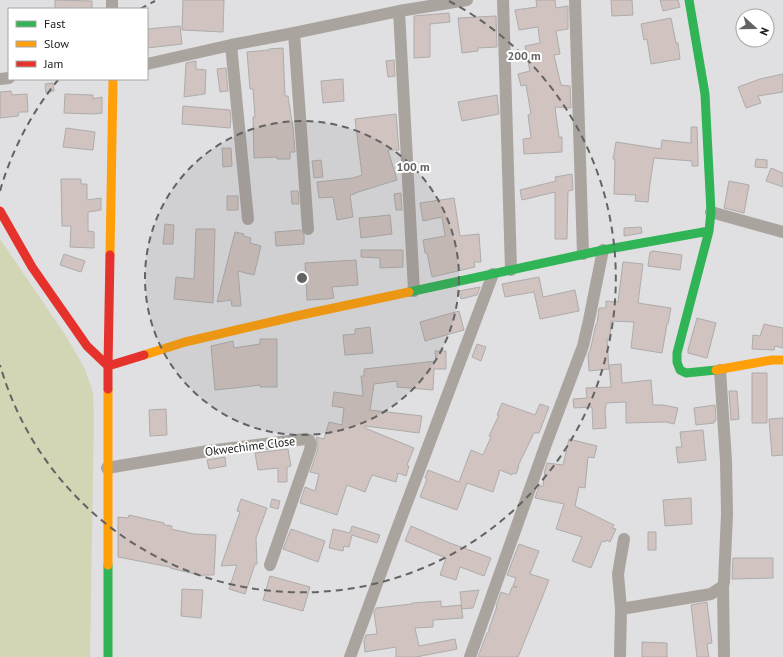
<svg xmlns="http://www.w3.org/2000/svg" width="783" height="657" font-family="'PT Sans',sans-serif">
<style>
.green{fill:#d3d6b4}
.building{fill:#d1c3bf;stroke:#adacad}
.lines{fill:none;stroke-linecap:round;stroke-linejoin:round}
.street{stroke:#aaa49f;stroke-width:12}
.fast{stroke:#30b455;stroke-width:9}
.slow{stroke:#ff9f0a;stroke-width:9}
.jam{stroke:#e5322d;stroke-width:9}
.ring{fill:none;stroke:#636364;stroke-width:2;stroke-dasharray:7 5}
.labels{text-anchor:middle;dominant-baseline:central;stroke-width:4;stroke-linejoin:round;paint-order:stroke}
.street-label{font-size:12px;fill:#202021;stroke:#fff}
.centre{fill:#636364;stroke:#fff;stroke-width:2}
.ring-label{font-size:12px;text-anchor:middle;font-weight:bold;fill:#636364;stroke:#fff;stroke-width:4;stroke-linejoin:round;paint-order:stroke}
</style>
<rect width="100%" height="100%" fill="#e0dfe1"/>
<path class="green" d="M0,239L66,336L85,369L93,393L94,417L90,657H0Z"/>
<path class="building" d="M55,0L92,1V9H55Z
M183,0H224L223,32L182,30Z
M536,0H555L556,8L568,6V29L556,31L560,54L554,55L561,85L570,86L571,108L555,107L559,137H562V152L524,154L523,139L531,138L528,115L531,114L526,85L521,86L518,74L530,71L525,46L540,43L538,27L519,30L515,10L537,7Z
M611,0H632L633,15L612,16Z
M660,0H678L680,7L663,11Z
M449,13L450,22L430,24V57L414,58V16Z
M496,16L497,47L478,48V51L462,53L458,18Z
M671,18L676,43H678L680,59L651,64L647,39L644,40L641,24Z
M180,26L182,44L147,48V29Z
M283,48L285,96H288L293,128L295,152H290V159H277V157L254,158L253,117H255L253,89H250L247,52L269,50V49Z
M394,60L395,76L388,77L386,61Z
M196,61V69L206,70L205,94L184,97L186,63Z
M226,68L228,91L220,92L217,69Z
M783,74V92L758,96L761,103L746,108L738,87L760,79Z
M343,79L344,101L323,103L321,81Z
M53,83L54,91L46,93L45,84Z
M11,91L12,95L27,94L28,112H19L18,116L0,118V92Z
M65,94L93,95V99L102,97V113L94,114L64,113Z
M497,95L499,114L462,121L458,102Z
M183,106L230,110L231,118L230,128L182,124Z
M396,114L399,150H388L397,180L355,193V194L350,195L353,217L337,220L333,197L319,198L317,182L353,178L362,175L355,119Z
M691,127H697L698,158V166H692V161L654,158L650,183L648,202L635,201L636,195L614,194L615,159H613L616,142L661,149L662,140L691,143Z
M66,128L95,132L93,150L63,147Z
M222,148H231L232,166L223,167Z
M756,159L767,160V168L755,167Z
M321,160L323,177L314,178L312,161Z
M771,168L783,173V187L766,181Z
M572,174L573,190L568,191L567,239H555V192L522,200L520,190L556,181L555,177Z
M61,179H81V184H87V200L101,198V210L88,212V231L94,232V248L70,247L71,226H62Z
M729,181L749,185L744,213L724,208Z
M291,191H298L299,204H292Z
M401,193L402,210H396L394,194Z
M227,196H238V210H227Z
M454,198L460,236L479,234L481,262H474L475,267L432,277L427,253H425L423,240L445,236L442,217L423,221L420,203Z
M390,215L392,234L361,238L359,218Z
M165,224L174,225L173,244H163Z
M641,227L642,233L624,236V228Z
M196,229H215L213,303L174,299L176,277L194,279Z
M301,230L304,235V244L276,246L275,232Z
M235,232L244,234L243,236L251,238L250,243L261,246L254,275L238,271L241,306H232L231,300L217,302Z
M361,250H403V267L380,268V258L361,257Z
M653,251L682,255L680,270L648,266L650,252Z
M64,254L85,261L81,272L60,265Z
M356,260L358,285L332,287L334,298L328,299L307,300L305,263Z
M623,262L643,264L638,303L671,308L668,324H667L662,353L631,348L634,322L611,321L610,339H607L609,369L589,371L588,354L590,351L596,324H597L599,308H606V301L618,302Z
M539,277L543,297L575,290L579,311L540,319L534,292L505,297L502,284Z
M480,287L477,295L461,299L459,291Z
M459,311L464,330L425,341L420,322Z
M697,318L716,323L707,358L688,353V350Z
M764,324L783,328V348L775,346L774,350L752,349L753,335L760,336Z
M370,327L373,353L345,355L343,335L355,334V329Z
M260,339H277V387H260V385L244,387L215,390L211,346L233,341L234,348L260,344Z
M477,344L486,347L481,361L472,357Z
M435,351H446V369H434L433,390L397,387V381L374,384L370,410L422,416L419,433L365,426V428L414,448L407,465L409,466L406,476L398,473L396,482L372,475L365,492L347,485L337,515L300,503L305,487L315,491L319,474L310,472L317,452L318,445L316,437L324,439L329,422L342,425L344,408L332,406L334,392L363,396L361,376H364V369L436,361Z
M621,364L622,383L651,380L653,405H663L678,408L674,424L666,422L626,423V402L606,403V407H605L606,428L593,429L592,407L574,408L573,399L587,398L586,388L611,387L609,365Z
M752,373H767V423H752Z
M729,391H737L739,419L731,420Z
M502,403L535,415L540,404L549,407L539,433H534L518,466H519L516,474L513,473L512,475L500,470L493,492L467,483L457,510L420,497L427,479L425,478L428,470L459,482L471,450L483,455L491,437L489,436L499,415H497Z
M715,405L716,421H714V423L696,425L694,408Z
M166,409L167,435L150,436L149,410Z
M783,418V455L772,456L769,419Z
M703,430L706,460L678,463L676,447H682L680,432Z
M569,439L597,446L594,458L588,457L585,488L579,487L575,506L614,525L612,528L616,529L610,542L606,540L605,542L602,541L591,568L572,561L582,537L556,529L564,504L535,498L539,486H543L545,470L547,463L563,465Z
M288,449L291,466L287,467V482H278V468L258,470L255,453Z
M225,457L226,466L209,469L207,460Z
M691,498L692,524L665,526L663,500Z
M241,499L267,508L256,538L257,564H255L245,594L229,589L237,565L221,566L240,512L237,511Z
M272,499L280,501L278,509L270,507Z
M129,515L164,523V525L172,526L171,529L194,534L216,535L214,575H203V576L170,568V567L118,557V517L128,518Z
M352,526L380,535L377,543L352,535L349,547L344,546L343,551L329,548L333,529L350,533Z
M411,526L450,543L491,558L484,576L460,567L456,580L440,575L446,558L405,541Z
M291,529L325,541L318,562L283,549Z
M648,532H656V550H648Z
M519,544L539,551L530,574L549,580L540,603L518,657H478L487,633L489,632V629L497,606H496L501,592L509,595L512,587H517L513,586L516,578L507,575Z
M733,558H773V578L732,579Z
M270,576L310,587L303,611L263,600Z
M182,589L203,590L201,618L181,616Z
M479,590L473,608L462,609L460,592Z
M441,601V607L461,605L463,618L433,620V627L415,628L419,646L455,639L457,649L416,657H396V647L365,652L364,641L366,635L377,634L374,612L376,608L412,604V603Z
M707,602L712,643L707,644L709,657H697L691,605Z
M642,642L667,643V657H642Z"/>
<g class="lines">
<path class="street" d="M112,0V9
M503,0L511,270
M575,0L583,254
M399,11L414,291
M294,33L308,229
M231,45L248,219
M147,64L231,45L294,33L399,11L467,0
M0,79L9,78
M711,212L783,232
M107,468L208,451L305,439L309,440L311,444L310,450L270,565
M723,586L724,657
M621,609L711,594L723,586L724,582L727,514L726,461L720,370
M350,657L394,537L493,274
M470,657L546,444L583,346L589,320L603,250
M620,657L621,609L618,574L624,539"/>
<path class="fast" d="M689,0L705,94L711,212L709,231L677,353V362L680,370L686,373L716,370
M409,292L603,250L709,231
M108,565V657"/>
<path class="slow" d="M110,255L113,79
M144,355L185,342L301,315L409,292
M716,370L772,360H783
M108,389V565"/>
<path class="jam" d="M0,211L32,267L87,346L108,366V389
M110,255L108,366L144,355"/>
</g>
<circle cx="302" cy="278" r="157" fill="#636364" fill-opacity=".12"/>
<g class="ring">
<circle cx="302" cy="278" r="157"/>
<path d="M0 191A314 314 0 0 1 58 80M140 9A314 314 0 0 1 155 1M449 1A314 314 0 1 1 0 365"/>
</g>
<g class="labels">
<g class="street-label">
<text transform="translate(250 446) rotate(-7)">Okwechime Close</text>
</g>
</g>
<circle cx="302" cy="278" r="6" class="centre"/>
<g class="ring-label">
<text x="524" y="60">200 m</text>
<text x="413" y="171">100 m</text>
</g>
<rect x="8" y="8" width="140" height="72" fill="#ffffff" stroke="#a6a6a6"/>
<rect x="16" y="21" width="20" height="6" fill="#30b455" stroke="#a6a6a6"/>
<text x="44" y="28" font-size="12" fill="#202021">Fast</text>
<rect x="16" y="41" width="20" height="6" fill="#ff9f0a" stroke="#a6a6a6"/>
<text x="44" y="48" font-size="12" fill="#202021">Slow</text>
<rect x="16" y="61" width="20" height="6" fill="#e5322d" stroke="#a6a6a6"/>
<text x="44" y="68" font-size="12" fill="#202021">Jam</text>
<g transform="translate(755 28) rotate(111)"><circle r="19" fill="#ffffff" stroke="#a6a6a6"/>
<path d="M0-3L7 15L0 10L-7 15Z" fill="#636364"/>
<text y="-6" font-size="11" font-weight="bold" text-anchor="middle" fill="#202021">N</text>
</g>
</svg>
